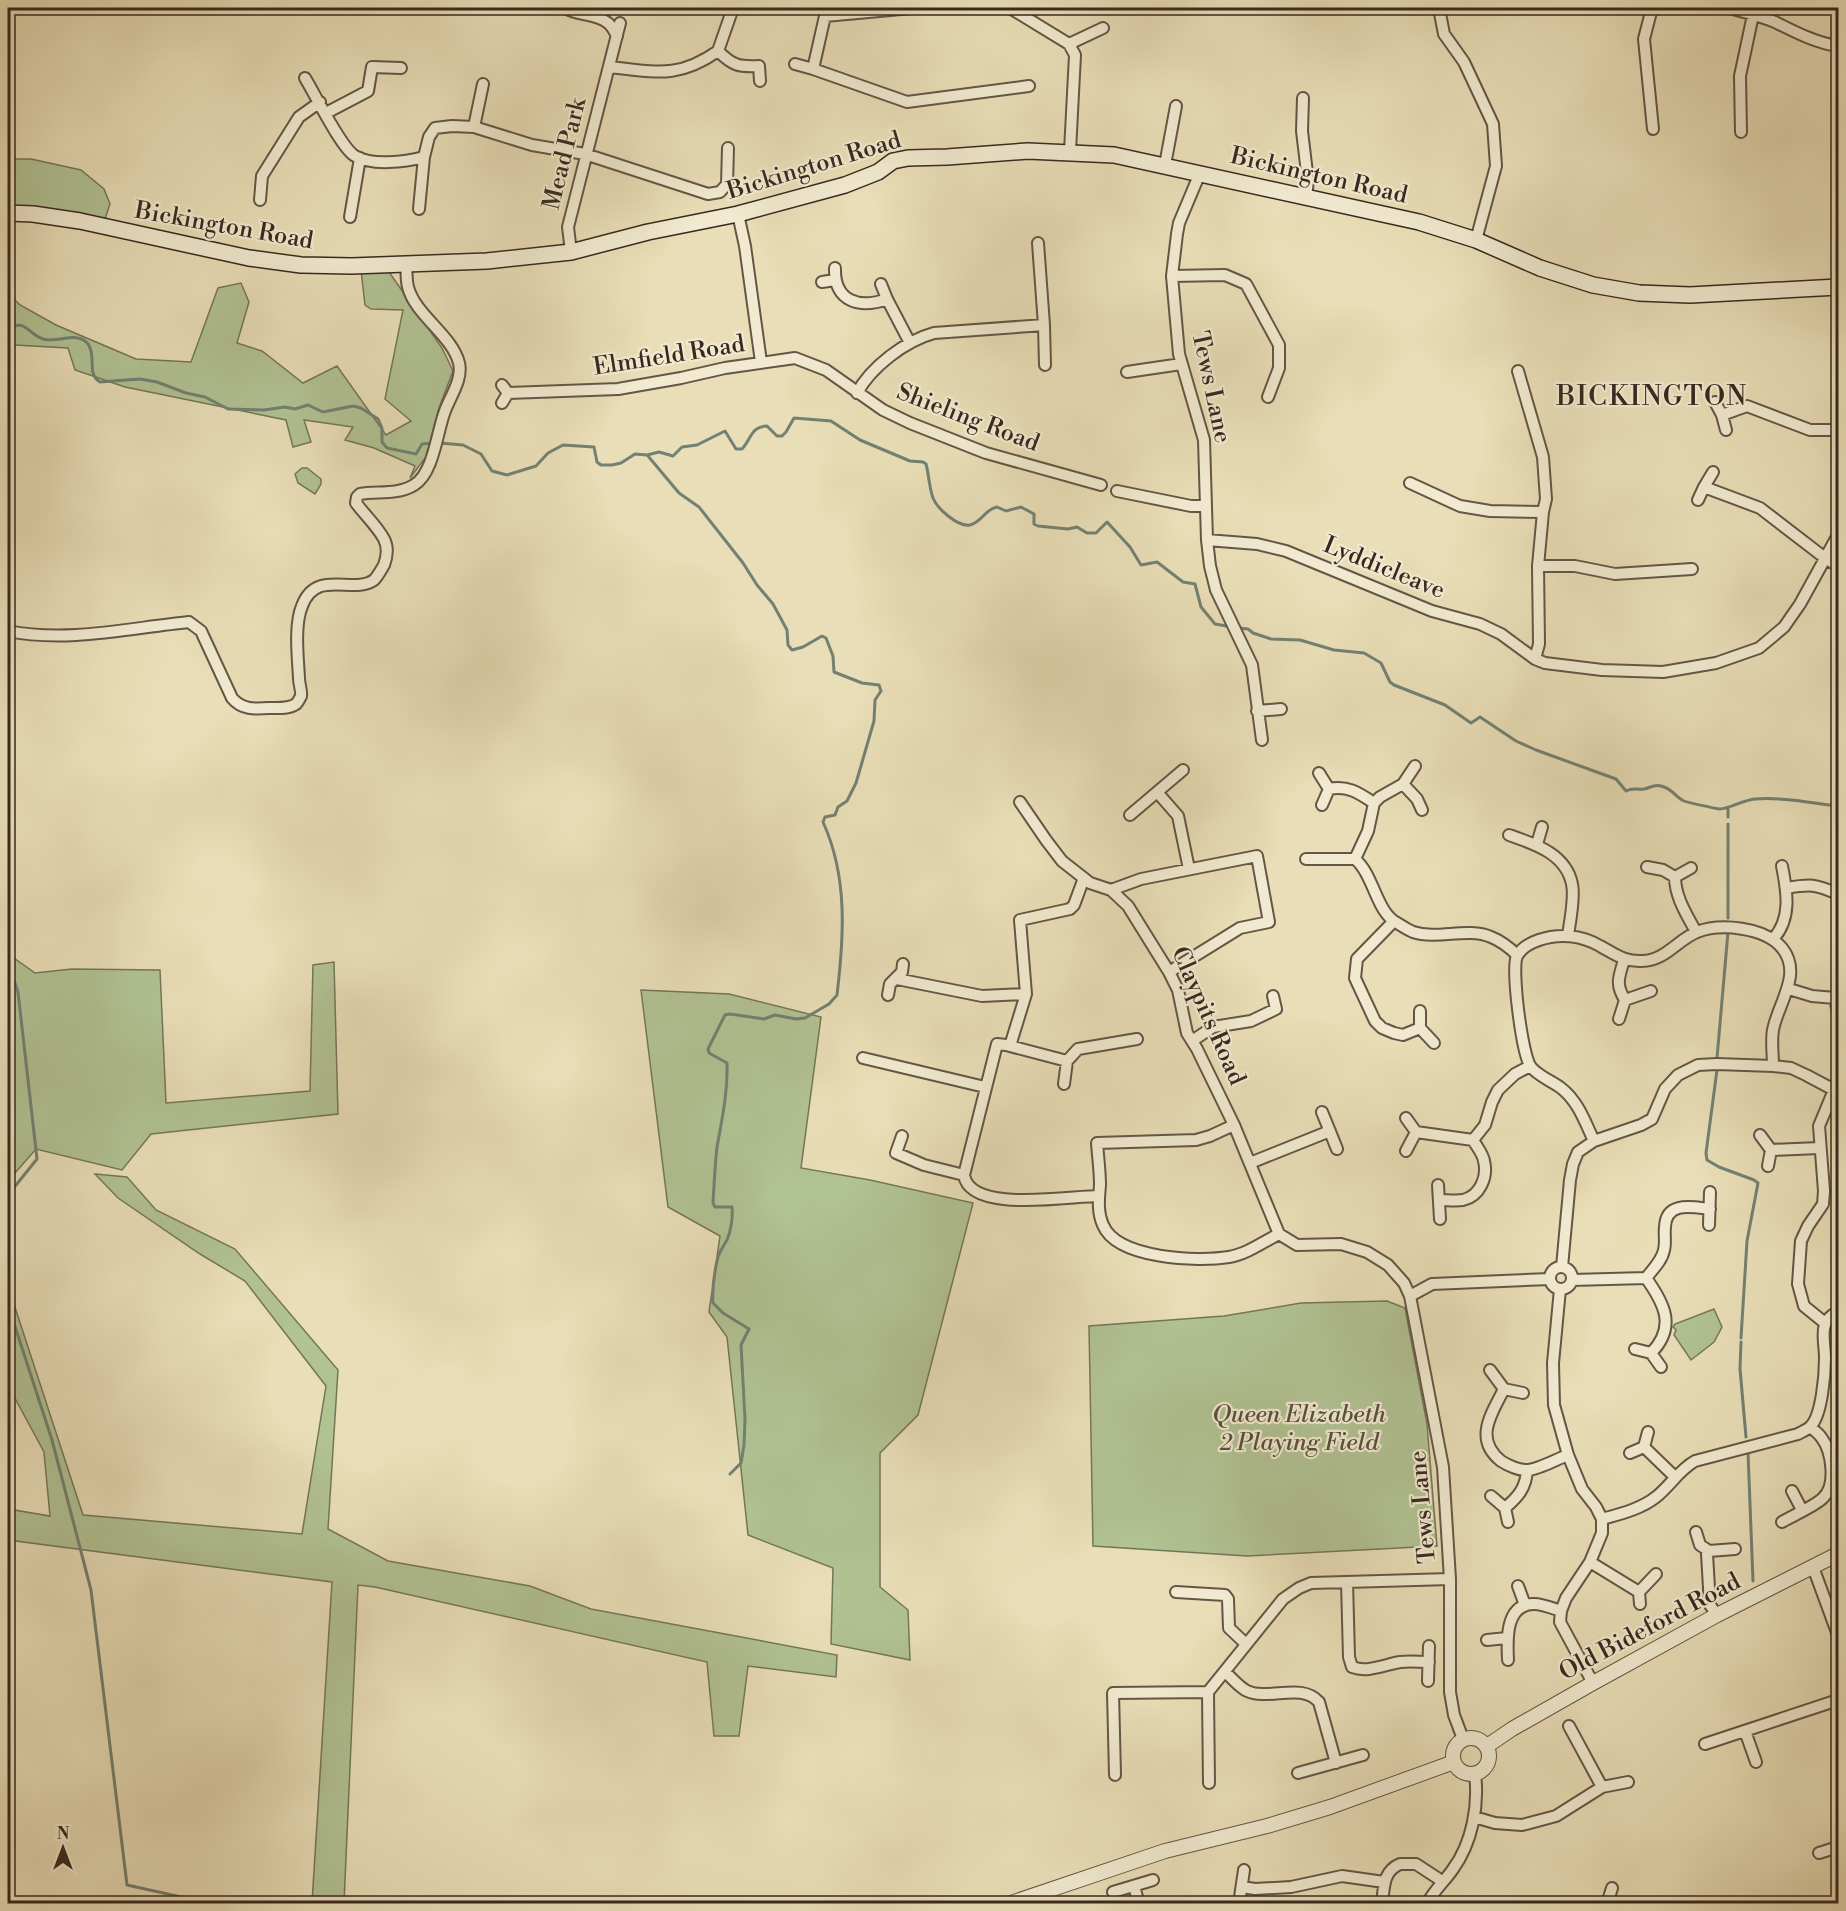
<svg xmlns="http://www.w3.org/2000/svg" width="1846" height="1911" font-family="'Libre Bodoni',serif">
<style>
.green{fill:#b1c293;stroke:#74765a;stroke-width:1.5}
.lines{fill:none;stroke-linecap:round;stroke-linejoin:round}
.stream{stroke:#728173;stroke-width:3}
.minor-casing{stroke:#645646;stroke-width:14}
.tertiary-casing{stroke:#645646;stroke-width:16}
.secondary-casing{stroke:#382920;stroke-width:18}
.minor{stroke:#f1ead0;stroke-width:10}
.tertiary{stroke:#f1ead0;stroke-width:14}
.secondary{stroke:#f1ead0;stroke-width:15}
.labels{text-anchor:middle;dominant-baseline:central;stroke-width:4.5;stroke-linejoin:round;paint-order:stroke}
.street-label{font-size:24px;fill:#382920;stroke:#f1ead0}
.park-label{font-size:24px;font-style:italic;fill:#564f3d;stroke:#f1ead0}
.quarter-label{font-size:27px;letter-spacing:1.5px;fill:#382920;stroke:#f1ead0}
</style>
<rect width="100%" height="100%" fill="#e9deb7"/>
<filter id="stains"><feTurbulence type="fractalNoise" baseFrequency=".00333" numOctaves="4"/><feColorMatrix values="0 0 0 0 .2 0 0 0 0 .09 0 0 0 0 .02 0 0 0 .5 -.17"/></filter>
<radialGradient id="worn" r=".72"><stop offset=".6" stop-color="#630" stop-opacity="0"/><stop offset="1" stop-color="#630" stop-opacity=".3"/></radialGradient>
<path class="green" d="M8,159H31L81,170L104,189L110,204L105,219L8,207Z
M361,270L389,272L442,348L453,371L439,408L426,457L410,478L415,466L374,448L345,440L353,427L304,420L311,442L293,447L286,420L125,387L75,370L68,348L15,345L8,341V293L20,305L56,325L136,359L191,362L218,288L241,283L249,302L237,343L262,351L303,383L337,366L386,435L411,421L385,399L403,310L371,309L365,305Z
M302,468H307L321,479V484L315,494L298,483L295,474Z
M8,938L14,958L35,973L72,969L160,970L166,1103L310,1091L313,965L334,962L338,1114L151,1134L122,1170L36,1149L8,1181V1145L13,1140L8,1083Z
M641,990L729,994L821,1017L801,1168L870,1180L973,1203L918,1415L880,1453V1587L908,1610L910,1660L831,1644L833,1568L748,1535L727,1337L709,1312L720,1236L668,1207Z
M95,1174L127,1177L156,1210L235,1249L338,1370L328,1529L388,1561L530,1586L591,1609L837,1655L836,1677L748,1666L739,1736H714L707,1662L375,1587L358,1585L344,1903H312L332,1582L8,1540V1509L50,1516L44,1452L10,1389L8,1381V1286L83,1515L302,1534L326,1386L245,1281L200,1254L118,1198Z
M1387,1301L1405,1308L1427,1424L1437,1546L1247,1556L1093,1546L1089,1326L1224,1316L1301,1303Z
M1714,1309L1722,1327L1714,1342L1691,1360L1674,1335L1676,1330L1673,1327L1675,1324Z"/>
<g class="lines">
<path class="stream" d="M8,330C24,317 28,334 43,339C57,344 77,330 88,344C97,356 86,374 100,382L140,379L157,382L186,393L205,397L228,409L264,410L285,407L295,409L308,405L323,412L353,406L361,408L378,419L382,428V442L387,448L416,454L422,444L433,443
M440,443L463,445L481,454L492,471L507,475L536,466L548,453L563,445L594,447L597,462L601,465H612L621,463L635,454L647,455L659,452L673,456L682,447L697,445L725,431L736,449H742C751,440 751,426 767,426L777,436H782L786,432L794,418L831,421L860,440L910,461L923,462L926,464C929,475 929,487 933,498C937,508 957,527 970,525C982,522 985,509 997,507L1006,511L1021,507L1034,514V524L1038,526L1068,529L1077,527L1087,533H1096L1107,522L1130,547L1141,565L1157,562L1183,582L1195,584L1201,607L1215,624L1232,627
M648,456L679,493L699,507L743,563L757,585L773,604L787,630L788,645L792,650L803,647L822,636L826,638L833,656L834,672L862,683L879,685L881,691L875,700L874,721L856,783L847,801L838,807L835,815L825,817L823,822C848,877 844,936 837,995L829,1004L805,1018L796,1019L775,1015L764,1019L730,1014L725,1015L708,1049L709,1053L727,1063C728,1092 722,1119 717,1147C715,1165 714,1185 713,1203L715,1207H732C733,1217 731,1231 727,1240C724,1245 720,1251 718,1257C714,1273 712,1286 713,1303L723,1313L749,1329L741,1345L745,1419L744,1445L741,1463L730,1474
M1238,628L1248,629L1253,633L1271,639L1300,640L1334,650L1364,653L1381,663L1390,682L1394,685L1445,705L1471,723L1480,717L1516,741L1536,750L1616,779L1626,791C1633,787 1636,790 1644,789C1650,788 1654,784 1661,786C1672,788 1675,797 1684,801C1686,802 1717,809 1720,809C1729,809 1743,800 1755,799C1783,797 1811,803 1838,806
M1728,808V817
M1728,824V918
M8,963L18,992L37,1159L8,1195
M1717,1058L1728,932
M1717,1070L1706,1153L1707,1160L1719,1167L1754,1180L1758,1183L1747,1241L1741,1338
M8,1305L52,1440L91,1590L127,1885L213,1904
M1741,1342L1740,1369L1746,1437
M1748,1452L1753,1581"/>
<g class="minor-casing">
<path id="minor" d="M565,8C578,16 596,13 608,23C612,26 615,32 617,36
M912,8L825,16L813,69L907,102L1029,86
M1010,8L1069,44L1075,55L1070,151
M1439,8L1444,34L1464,62L1493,124L1496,166L1476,240
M1652,8L1644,39L1653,129
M1729,8C1744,12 1760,16 1775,22C1795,32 1816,43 1838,46
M1069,44L1103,28
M718,51L733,8
M795,64L813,69
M610,67C656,72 678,79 718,51C733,66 739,67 759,66L760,81
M305,78C315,94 341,148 355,156C372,166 405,162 424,157L429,137L435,128L452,126L474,127L532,145L585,154L708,194L720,192L727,184L728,148
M1303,98L1302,131L1308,181L1306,196
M326,113L368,91L372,67L401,68
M474,127L483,84
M1741,132L1740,76L1753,15
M1165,165L1176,106
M1200,173L1179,223L1177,234L1172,276L1179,354L1204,440L1207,540L1210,566L1216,590L1252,665L1262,740
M260,200L262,176L299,117L320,102
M419,209L424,157
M738,214L745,246L761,362
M350,217L360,158
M571,252L568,227L620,23
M835,268C834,302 860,309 887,299L910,343
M1172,276L1225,275L1246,284L1279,345V368L1268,397
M822,282L835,280
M881,284L887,299
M1044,325L1045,365
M1518,371L1543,457L1546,499L1543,512L1538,566L1539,644L1535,659
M1127,372L1181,364
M502,385L508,393L502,403
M508,393L618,389L681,378L725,368L795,358L826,370L883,410L910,423L986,453L1101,485
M857,393C871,367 905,341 934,333L1044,325L1038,243
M1715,402L1722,415L1726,430
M1722,415L1747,406L1810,430H1838
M1713,472L1704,487L1760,508L1825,558L1838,566
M1410,483L1460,506L1490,511L1543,512
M1117,491L1191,506H1206
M1698,500L1704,487
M1207,540L1257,544L1286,551L1432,611L1480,624L1501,634L1535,659L1545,663L1602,670L1663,672L1716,663L1759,648L1784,627L1800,604L1838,535
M1538,566H1575L1615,574L1692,569
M8,631C68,643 129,628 189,622L201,631L232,698C242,710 255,709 269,708C277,708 289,709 296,704C297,703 300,698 301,696C302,692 299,684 299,678C298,658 294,625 302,606C316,568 353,595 374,580C378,576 381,570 384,565C387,557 388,547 384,539C377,526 364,514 356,503L357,497L360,494C377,491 398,495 414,485C434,473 437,431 445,411C450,397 463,379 459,363C452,335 415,315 408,287C406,280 407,272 406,264
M1257,711L1281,709
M1319,773L1329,789C1348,785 1359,793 1374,803
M1403,784L1417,799L1422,810
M1157,792L1178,816L1189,869
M1020,802L1046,840L1062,861L1090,883L1111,890L1128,906L1169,972L1178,990L1187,1033L1197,1049L1234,1125L1279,1234L1297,1245L1341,1244L1367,1252L1388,1265L1404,1283L1410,1296L1443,1467L1450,1579V1692L1454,1715L1463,1739
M1322,805L1329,789
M1130,815L1183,770
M1509,835C1535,844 1566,854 1572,884C1575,897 1570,922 1568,935
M1537,844L1542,827
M1306,859H1355C1374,875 1376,912 1397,923C1402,926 1408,930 1413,932C1438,940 1467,927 1491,937C1501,941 1510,948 1517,955
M1355,859L1368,831L1374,803L1380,797L1403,784L1415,766
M1647,867L1663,870L1675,877C1675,897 1687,915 1696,932
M1675,877L1691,868
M1786,888C1811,884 1815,884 1838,894
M1111,890L1141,879L1257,856L1269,922L1240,928L1169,972
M1393,922L1357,959L1355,978L1375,1021L1382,1028L1394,1033L1403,1035L1420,1028V1011
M1773,939C1792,919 1787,891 1782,866
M897,979L982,996L1026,994
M1789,989L1812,996L1835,998L1838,1013
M888,995L890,984L902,972L903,964
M1625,1000L1651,991
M1619,1019L1625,1000C1615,984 1619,977 1624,960
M1420,1028L1434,1043
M1192,1041L1213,1027L1251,1021L1276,1009L1273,996
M1010,1046L1026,994L1020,920L1070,909L1074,905L1084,878
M863,1058L985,1087
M1067,1061L1006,1045L997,1044L964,1175C970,1214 1069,1196 1098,1196
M1064,1084L1067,1061L1078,1049L1137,1039
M1322,1112L1337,1149
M1406,1118L1416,1132L1473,1140
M1234,1125L1210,1136L1196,1140L1097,1143C1098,1157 1100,1171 1100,1185C1099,1198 1097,1212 1103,1225C1117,1259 1198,1262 1229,1257C1247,1254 1263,1242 1279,1234
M1760,1135L1771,1150L1819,1148
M902,1136L896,1153L924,1165L964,1175
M1594,1141C1585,1122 1578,1101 1561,1088C1552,1081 1538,1076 1531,1067C1522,1056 1511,968 1517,956C1522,947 1530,943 1539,940C1559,933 1581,935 1600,946C1615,954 1624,962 1642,961C1665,961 1677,940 1697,932C1720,923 1765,927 1782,948C1803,974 1778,1003 1773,1030C1771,1041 1773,1054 1773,1066
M1406,1151L1416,1132
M1250,1163L1330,1131
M1768,1166L1771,1150
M1438,1185L1440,1219
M1439,1200C1447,1200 1456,1201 1463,1200C1480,1196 1488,1177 1484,1161C1483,1154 1477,1147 1473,1140L1485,1125L1492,1102L1498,1090L1515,1074L1530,1066
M1709,1225L1710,1192
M1562,1267L1570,1180L1573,1164L1578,1152L1594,1141L1641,1125L1652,1119L1665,1089L1678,1075L1698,1065L1717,1064L1773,1066L1791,1068L1806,1075L1838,1092
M1550 1278a11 11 0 1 1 22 0a11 11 0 1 1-22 0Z
M1572,1280L1646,1278
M1560,1289L1553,1363L1554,1405L1568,1455L1582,1489L1596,1507L1602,1519V1533L1590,1562L1566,1598L1561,1611L1560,1622L1593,1683
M1410,1296L1432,1284L1550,1279
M1825,1323L1804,1306L1798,1284L1801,1241L1808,1226L1823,1204L1824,1191L1819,1126L1834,1090
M1635,1349L1651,1353
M1661,1367L1651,1353C1677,1327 1664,1303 1646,1278C1652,1270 1662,1261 1664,1250C1666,1243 1664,1234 1665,1227C1666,1201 1692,1207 1710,1209
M1490,1370L1504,1389
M1523,1393L1504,1389C1492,1413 1473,1439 1501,1461C1507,1465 1520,1471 1528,1470C1539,1469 1557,1459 1568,1455
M1648,1432L1644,1447L1675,1477
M1630,1453L1644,1447
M1792,1491L1802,1510
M1491,1496L1505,1508C1518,1497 1526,1488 1527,1470
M1505,1508L1508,1522
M1602,1519C1620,1514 1641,1509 1656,1497C1670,1486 1679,1470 1695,1461L1798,1434C1801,1432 1807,1430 1810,1427C1822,1416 1825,1374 1825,1358C1825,1340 1817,1321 1838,1312
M1782,1522C1792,1516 1815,1506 1823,1498C1837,1485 1832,1451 1821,1437C1818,1433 1814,1430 1810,1427
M1696,1532L1700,1545L1709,1551
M1590,1562L1639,1592L1656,1574
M1813,1567L1838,1635
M1347,1582L1349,1657L1352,1667C1368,1673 1383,1665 1400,1662C1409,1661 1420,1662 1429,1662
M1518,1586L1525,1605
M1176,1592L1225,1595L1228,1599L1229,1628L1246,1644
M1639,1592L1640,1604
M1717,1615L1710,1605L1707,1554L1709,1551L1735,1549
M1487,1640L1507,1638
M1508,1660C1507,1640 1505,1604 1534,1604C1542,1604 1552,1608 1561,1611
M1225,1672C1232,1678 1239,1687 1247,1691C1269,1701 1301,1682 1319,1702L1336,1763
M1428,1681L1429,1646
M1569,1726L1602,1787
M1745,1731L1756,1762
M1705,1744L1838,1700
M1298,1773L1363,1755
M1115,1775L1113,1693L1208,1692
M1209,1783L1208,1692L1283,1599L1299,1588L1311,1583L1450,1579
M1474,1817L1495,1823L1522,1825L1556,1816L1602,1787L1628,1782
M1819,1853L1838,1847
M1134,1886L1139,1904
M1242,1887L1255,1889L1291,1887L1342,1876L1384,1882
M1113,1892L1153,1880
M1239,1904L1244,1870
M1382,1904C1384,1887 1383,1871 1400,1864H1416L1442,1881
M1427,1904C1434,1890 1445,1881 1453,1869C1472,1843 1479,1806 1475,1774
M1607,1904L1612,1888"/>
</g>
<g class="tertiary-casing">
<path id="tertiary" d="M1453 1756a18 18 0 1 1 36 0a18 18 0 1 1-36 0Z
M1487,1746L1512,1729L1593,1683L1717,1615L1838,1554
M1008,1904L1165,1851L1267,1826L1330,1807L1454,1762"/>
</g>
<g class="secondary-casing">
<path id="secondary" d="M8,213L33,214L80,221L249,258L301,265L352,266L487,261L571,252L648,232L738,214L845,185L878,172L893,161L908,158L947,157L1028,151L1114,155L1419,222L1476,240L1540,268L1593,285L1639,293L1690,295L1838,287"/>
</g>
<use href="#minor" class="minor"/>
<use href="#tertiary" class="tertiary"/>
<use href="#secondary" class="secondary"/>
</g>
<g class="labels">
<g class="street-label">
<text transform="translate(565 154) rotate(-76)">Mead Park</text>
<text transform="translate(814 166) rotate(-17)">Bickington Road</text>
<text transform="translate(1319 176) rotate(13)">Bickington Road</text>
<text transform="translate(224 226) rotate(10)">Bickington Road</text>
<text transform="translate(669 356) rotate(-9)">Elmfield Road</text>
<text transform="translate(1211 387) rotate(78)">Tews Lane</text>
<text transform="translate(968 418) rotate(21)">Shieling Road</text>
<text transform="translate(1384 568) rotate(22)">Lyddicleave</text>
<text transform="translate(1208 1016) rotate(66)">Claypits Road</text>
<text transform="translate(1423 1507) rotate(-95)">Tews Lane</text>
<text transform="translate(1650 1627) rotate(-28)">Old Bideford Road</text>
</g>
<g class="park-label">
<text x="1299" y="1415">Queen Elizabeth<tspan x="1299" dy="28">2 Playing Field</tspan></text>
</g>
<g class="quarter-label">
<text x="1652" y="397">BICKINGTON</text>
</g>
</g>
<rect width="1846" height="1911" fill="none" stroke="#e9deb7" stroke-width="30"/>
<rect x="9" y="9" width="1828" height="1893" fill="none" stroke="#382920" stroke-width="3"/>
<rect x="15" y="15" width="1816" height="1881" fill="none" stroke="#382920" stroke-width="1.5"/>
<g transform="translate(63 1848)" stroke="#f1ead0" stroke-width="4.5" paint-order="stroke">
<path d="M0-4.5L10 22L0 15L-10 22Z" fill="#382920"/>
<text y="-9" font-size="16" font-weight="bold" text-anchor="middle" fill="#382920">N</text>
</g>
<rect width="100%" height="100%" filter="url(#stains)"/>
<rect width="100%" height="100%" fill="url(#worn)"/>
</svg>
